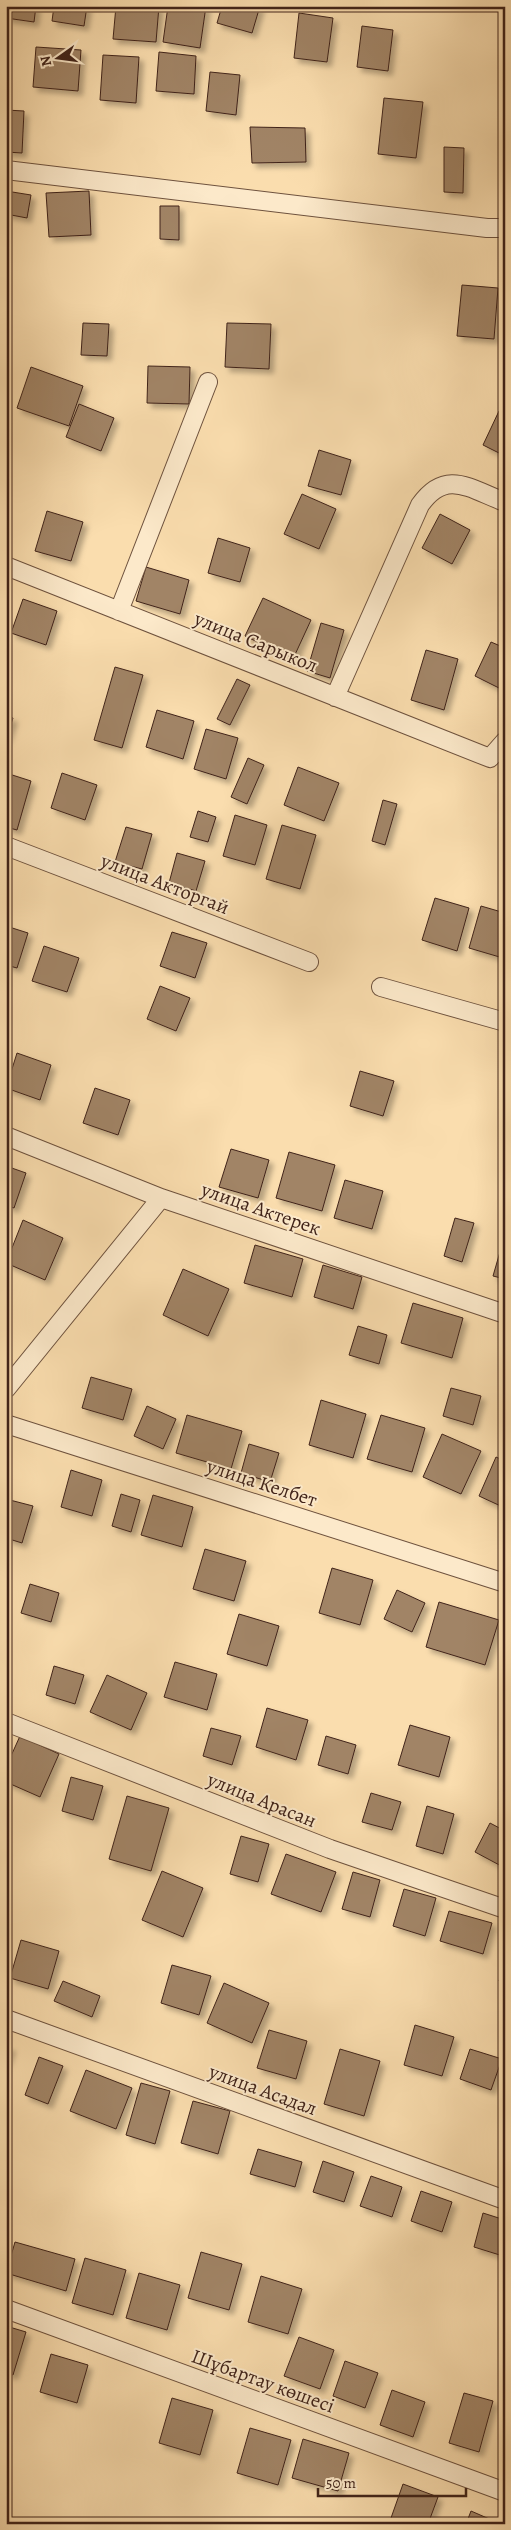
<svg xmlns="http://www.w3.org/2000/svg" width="511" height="2530" font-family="Alegreya,serif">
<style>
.building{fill:#a18466;stroke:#402319;filter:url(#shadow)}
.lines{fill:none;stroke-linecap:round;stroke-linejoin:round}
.street-casing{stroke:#6e523e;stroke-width:20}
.street{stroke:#fce9ca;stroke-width:18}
.labels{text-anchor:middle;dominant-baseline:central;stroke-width:4;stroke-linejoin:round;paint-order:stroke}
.street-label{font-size:20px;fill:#402319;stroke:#fce9ca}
</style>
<defs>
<filter id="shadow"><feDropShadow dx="4.5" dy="4.5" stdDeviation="2.5" flood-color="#0004"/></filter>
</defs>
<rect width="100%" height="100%" fill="#faddae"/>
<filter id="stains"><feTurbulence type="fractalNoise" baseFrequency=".004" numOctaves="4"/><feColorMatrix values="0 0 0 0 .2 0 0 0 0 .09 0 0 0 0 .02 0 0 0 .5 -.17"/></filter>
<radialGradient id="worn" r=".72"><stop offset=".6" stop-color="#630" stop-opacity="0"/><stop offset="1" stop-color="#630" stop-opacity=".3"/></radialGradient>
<path class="building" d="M6,6H36L34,22L6,18Z
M54,6H87L84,26L52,21Z
M116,6H159L156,42L113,39Z
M168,6H206L200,48L163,42Z
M222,6H260L252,33L217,23Z
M299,13L333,18L327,62L294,58Z
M362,26L393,30L388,71L357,67Z
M36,47L81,50L78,91L33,87Z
M159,52L196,56L194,94L156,91Z
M103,55L139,57L136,103L100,100Z
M210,72L240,75L236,115L206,111Z
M384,98L423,102L416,158L378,154Z
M6,110L24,111L22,153L6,152Z
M250,127L305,128L306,162L252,163Z
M444,147L464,148L463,193L444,192Z
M6,191L31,195L27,218L6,214Z
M89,191L91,235L49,237L46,193Z
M160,206H179V240L160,239Z
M462,285L498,288L494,339L457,336Z
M83,323L109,324L107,356L81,355Z
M227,323L271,324L269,369L225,367Z
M148,366L190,367L189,404L147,403Z
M31,367L83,386L69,426L17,408Z
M79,404L114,418L101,451L66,437Z
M499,411L505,414V456L483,445Z
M319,450L351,460L341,495L308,486Z
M302,494L336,509L319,549L284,534Z
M47,511L83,522L71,561L35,551Z
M440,514L470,530L452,564L422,548Z
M218,538L250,548L240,582L208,573Z
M146,567L189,580L180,614L136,601Z
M263,598L311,620L293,659L245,636Z
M23,599L57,611L46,645L11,633Z
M321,623L344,630L330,678L307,671Z
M491,642L505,648V691L475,676Z
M426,650L458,659L444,710L411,700Z
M115,667L143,675L122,748L94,740Z
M237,679L250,685L230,725L217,719Z
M157,710L194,721L183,759L146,747Z
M6,716L13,718L6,740Z
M206,729L238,738L226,779L194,769Z
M248,758L264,765L247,804L231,797Z
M298,767L339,783L324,821L284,805Z
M6,773L31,781L17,830L6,827Z
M62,773L97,785L85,820L51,808Z
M383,800L397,804L385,845L372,841Z
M198,811L216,817L208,842L190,837Z
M235,815L267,825L255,865L223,856Z
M282,825L316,835L300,889L266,879Z
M126,827L152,834L142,869L115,862Z
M177,853L205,861L196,891L169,883Z
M505,856V868L501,866Z
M435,898L469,908L457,951L422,940Z
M481,906L505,913L503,958L469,948Z
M6,926L28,933L17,968L6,965Z
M172,932L207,943L195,978L160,966Z
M44,946L79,958L67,992L32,981Z
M160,986L190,998L176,1031L147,1019Z
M17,1053L51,1065L40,1100L6,1088Z
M360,1071L394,1081L383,1116L350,1106Z
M95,1088L130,1100L118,1135L83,1123Z
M231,1149L269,1160L258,1198L219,1187Z
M289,1152L335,1165L322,1211L276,1198Z
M6,1166L26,1173L14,1208L6,1205Z
M345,1180L383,1191L372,1229L334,1218Z
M455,1218L474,1223L462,1262L444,1256Z
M23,1220L63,1238L45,1280L6,1263Z
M504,1238H505V1279L493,1276Z
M255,1245L303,1259L292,1297L244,1283Z
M323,1265L362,1277L353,1309L314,1297Z
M183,1269L229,1289L208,1336L163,1315Z
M413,1303L463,1318L452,1358L401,1343Z
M358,1326L387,1335L379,1364L349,1355Z
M91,1377L132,1389L123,1420L82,1408Z
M451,1388L481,1396L473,1425L443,1416Z
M321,1400L366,1414L353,1458L309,1445Z
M147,1406L176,1419L163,1449L134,1436Z
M187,1415L242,1431L231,1469L176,1453Z
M381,1415L425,1428L412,1472L367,1459Z
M442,1434L481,1451L461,1494L423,1477Z
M249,1444L279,1453L270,1482L241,1473Z
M496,1457L505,1461V1508L479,1496Z
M71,1470L102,1480L92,1516L61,1507Z
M121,1494L140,1500L131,1532L112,1526Z
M153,1495L193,1507L182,1547L141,1535Z
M6,1499L33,1506L22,1543L6,1538Z
M205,1549L246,1561L234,1601L193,1589Z
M332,1568L373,1580L360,1625L319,1613Z
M30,1584L59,1593L51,1622L21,1613Z
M397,1590L425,1603L412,1632L384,1619Z
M439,1602L499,1620L485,1665L426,1647Z
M239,1614L279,1626L267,1666L227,1654Z
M175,1662L217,1674L207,1710L164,1697Z
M54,1666L84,1675L75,1704L46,1695Z
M107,1675L147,1693L131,1730L90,1712Z
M267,1708L308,1720L296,1760L256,1747Z
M410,1725L450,1737L439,1777L398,1765Z
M211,1728L241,1736L232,1765L203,1756Z
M20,1736L59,1754L40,1797L6,1782V1767Z
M326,1736L356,1745L348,1774L318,1765Z
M71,1777L103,1786L93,1820L62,1811Z
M371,1793L401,1802L392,1830L362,1822Z
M127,1796L169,1808L151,1871L109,1859Z
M427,1806L454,1814L443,1854L416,1846Z
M490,1823L505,1831V1868L475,1852Z
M241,1836L269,1844L258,1882L230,1874Z
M286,1854L336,1872L321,1912L271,1894Z
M162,1871L203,1888L183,1937L142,1920Z
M353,1872L380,1880L370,1917L342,1909Z
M404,1889L436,1898L425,1936L393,1926Z
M449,1911L492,1923L483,1954L440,1941Z
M21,1940L59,1951L48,1989L10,1978Z
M505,1961V1983L499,1981Z
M172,1965L211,1976L199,2015L161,2003Z
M63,1981L100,1996L92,2017L54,2001Z
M224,1983L269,2003L252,2043L207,2023Z
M415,2025L454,2037L442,2076L404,2065Z
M269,2030L307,2041L296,2079L257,2068Z
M6,2046L11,2047L6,2063Z
M340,2049L380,2061L364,2116L324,2104Z
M470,2049L502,2059L491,2090L460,2079Z
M39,2057L63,2066L48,2104L25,2095Z
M86,2070L132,2088L116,2129L70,2111Z
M141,2083L170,2091L155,2144L126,2135Z
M193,2101L230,2111L218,2154L181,2143Z
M258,2149L302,2162L295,2187L250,2174Z
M323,2161L354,2172L344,2202L313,2192Z
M371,2176L402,2187L392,2217L360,2206Z
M421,2191L452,2202L442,2232L411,2221Z
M483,2213L505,2220L503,2256L474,2247Z
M15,2242L75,2259L66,2291L6,2273Z
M201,2252L242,2264L229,2310L188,2298Z
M85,2258L126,2270L113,2315L72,2303Z
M139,2273L180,2285L167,2330L126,2318Z
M261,2276L302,2289L288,2334L248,2322Z
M6,2326L26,2332L13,2375L6,2373Z
M299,2337L334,2350L320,2389L284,2376Z
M51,2354L88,2365L77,2403L40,2392Z
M345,2361L378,2373L365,2408L333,2396Z
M392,2390L425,2402L413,2437L380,2425Z
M464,2393L493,2401L479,2452L449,2443Z
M172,2398L213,2410L200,2455L159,2443Z
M250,2428L291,2440L278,2485L237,2473Z
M303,2439L349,2453L338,2491L292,2478Z
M403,2484L438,2497L428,2524H406L391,2518Z
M471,2511L494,2521L493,2524H466Z
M6,2517L28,2524H6Z"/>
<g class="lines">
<g class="street-casing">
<path id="street" d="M6,170L487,228H505
M6,566L490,758L505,741
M119,611L208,382
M335,697L420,505C446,468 470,489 505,502
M6,846L309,962
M381,987L505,1022
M6,1136L161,1198L505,1314
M6,1389L161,1198
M6,1424L505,1583
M6,1722L330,1849L505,1909
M6,2019L505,2200
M6,2309L505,2492"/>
</g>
<use href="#street" class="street"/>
</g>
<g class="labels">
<g class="street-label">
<text transform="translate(256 642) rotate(22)">улица Сарыкол</text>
<text transform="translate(165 884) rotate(21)">улица Акторгай</text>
<text transform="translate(261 1209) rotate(19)">улица Актерек</text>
<text transform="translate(262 1483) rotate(18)">улица Келбет</text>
<text transform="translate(262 1800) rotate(22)">улица Арасан</text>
<text transform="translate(263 2090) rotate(20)">улица Асадал</text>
<text transform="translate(263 2381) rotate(20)">Шұбартау көшесі</text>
</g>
</g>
<rect width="511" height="2530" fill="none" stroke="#faddae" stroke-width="25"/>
<rect x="8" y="8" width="496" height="2515" fill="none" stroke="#402319" stroke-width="2.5"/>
<rect x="12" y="12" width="486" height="2505" fill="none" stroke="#402319"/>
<g transform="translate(58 58) rotate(256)" stroke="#fce9ca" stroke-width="4" paint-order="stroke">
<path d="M0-4L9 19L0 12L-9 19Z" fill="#402319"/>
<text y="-8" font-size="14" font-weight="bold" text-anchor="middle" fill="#402319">N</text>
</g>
<path d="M318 2488v8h148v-8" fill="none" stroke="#402319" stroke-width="2.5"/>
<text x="326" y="2488" font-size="15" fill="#402319" stroke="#fce9ca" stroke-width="4" paint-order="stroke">50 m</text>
<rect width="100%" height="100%" filter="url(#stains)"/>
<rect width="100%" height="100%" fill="url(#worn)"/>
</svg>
